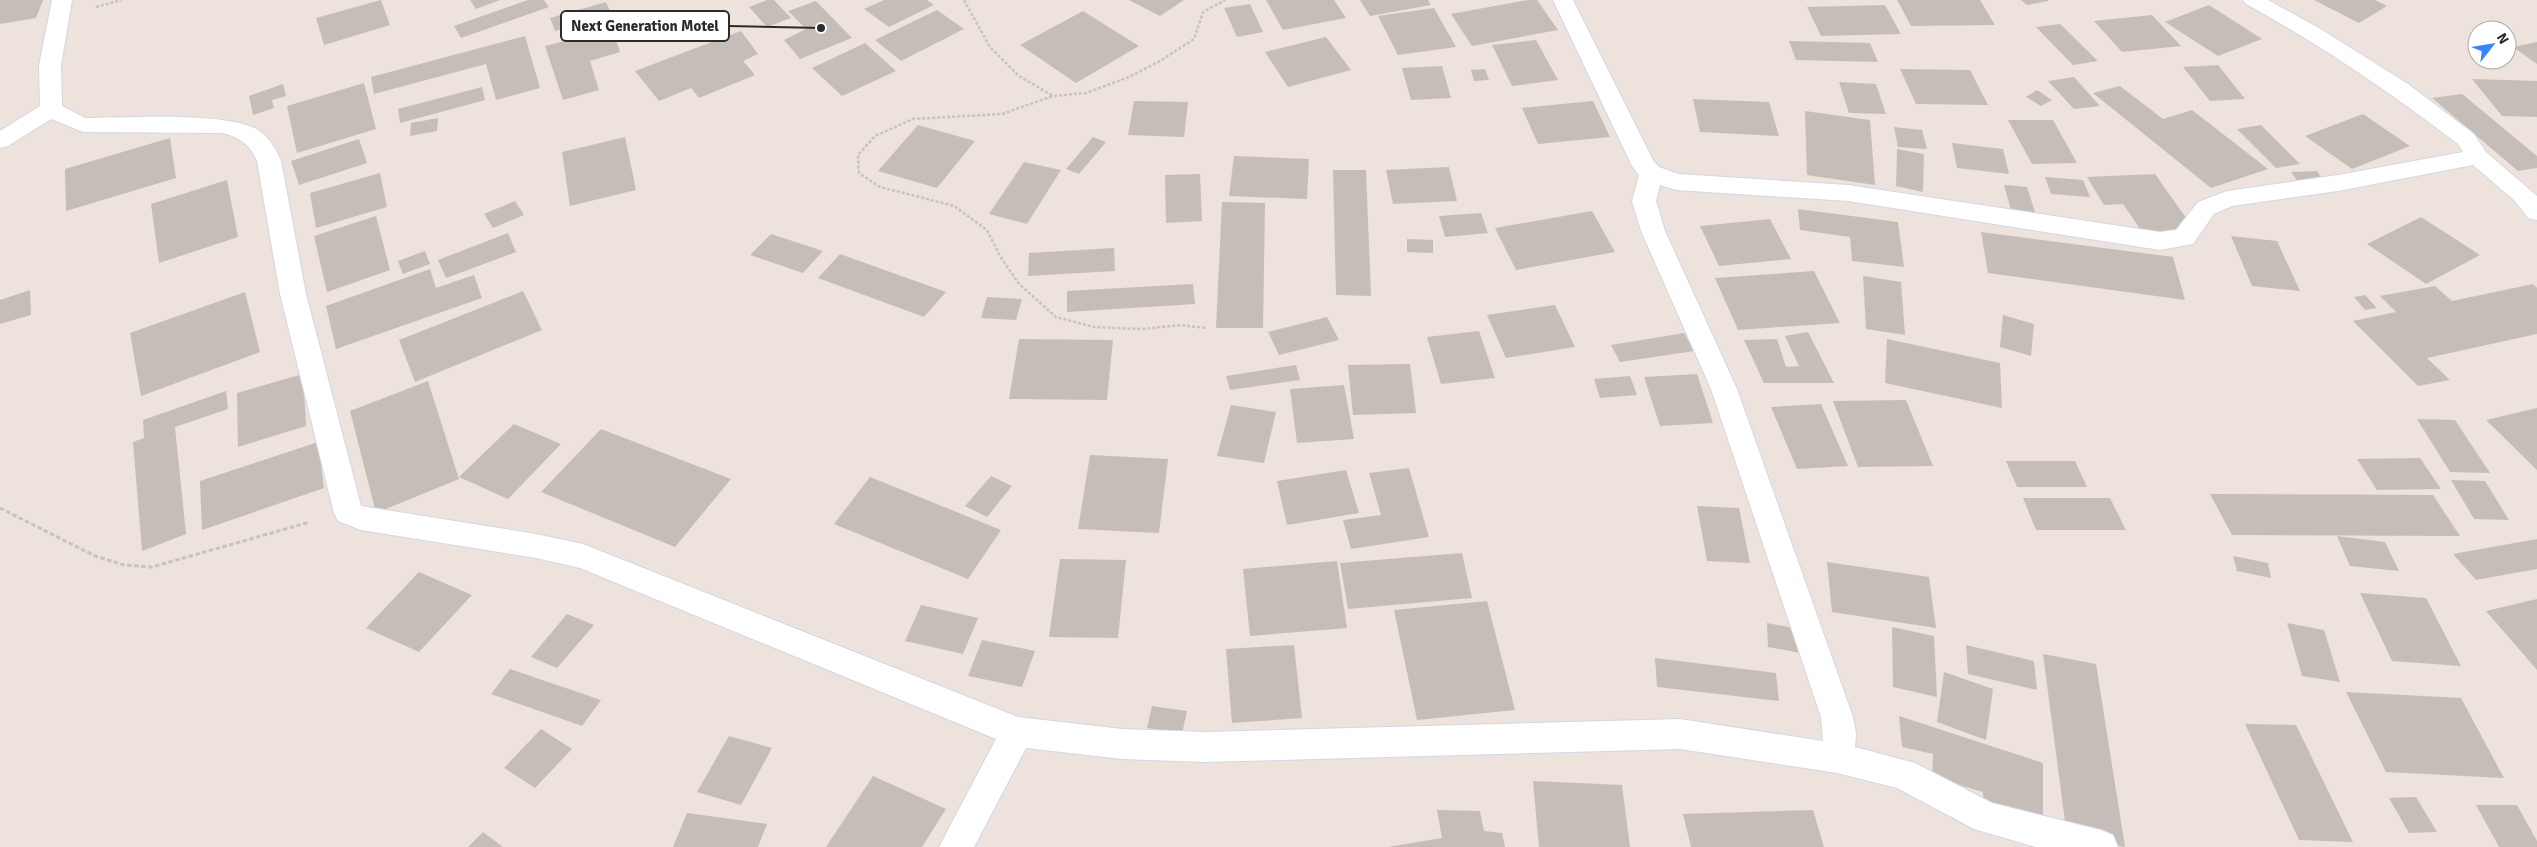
<svg xmlns="http://www.w3.org/2000/svg" width="2537" height="847" font-family="Signika,sans-serif">
<style>
.building{fill:#c5beb8}
.lines{fill:none;stroke-linecap:round;stroke-linejoin:round}
.street-casing{stroke:#d1d8e4;stroke-width:2}
.path-far1{stroke:#c4c4c4;stroke-width:2.5;stroke-dasharray:3 2;stroke-linecap:butt}
.path{stroke:#c4c4c4;stroke-width:3;stroke-dasharray:4.5 2.5;stroke-linecap:butt}
.street{fill:#fff;fill-rule:evenodd}
.leader{fill:none;stroke:#2b2b2b;stroke-width:2}
.callout-dot{fill:#2b2b2b;stroke:#fff;stroke-width:2}
.callout{fill:#fff;stroke:#2b2b2b;stroke-width:2}
.callout-label{font-size:15px;text-anchor:middle;font-weight:bold;fill:#2b2b2b}
</style>
<rect width="100%" height="100%" fill="#ede2dc"/>
<path class="building" d="M0,0H43L36,18L0,24Z
M381,0L390,25L324,45L316,18Z
M470,0H500L476,9Z
M528,0H544L549,7L461,38L454,26Z
M767,0H774L791,18L767,27L749,7Z
M884,0H927L934,5L889,27L864,9Z
M1129,0H1184L1160,16Z
M1266,0H1334L1346,18L1283,30Z
M1360,0H1428L1431,5L1370,16Z
M1528,0H1537L1558,30L1472,46L1451,14Z
M1897,0H1980L1995,25L1911,26Z
M2021,0H2048V1L2027,5Z
M2314,0H2375L2387,6L2359,23Z
M816,1L852,38L800,59L784,40L806,29L788,11Z
M606,2L612,15L555,31L550,18Z
M1250,4L1263,32L1237,37L1224,8Z
M1885,5L1901,34L1821,36L1807,7Z
M2209,5L2262,39L2218,56L2165,22Z
M1434,8L1456,47L1398,55L1378,16Z
M937,10L964,29L901,61L875,40Z
M1083,11L1139,46L1076,83L1020,45Z
M2152,15L2181,46L2122,52L2094,21Z
M2060,24L2098,61L2073,65L2036,27Z
M612,29L620,52L590,61L599,90L563,100L545,46Z
M741,31L758,54L743,61L755,75L699,98L691,88L659,101L635,71Z
M525,36L540,88L496,100L486,64L374,94L371,77Z
M1326,37L1351,70L1288,87L1265,52Z
M1536,40L1558,80L1512,86L1492,45Z
M1789,41L1870,43L1878,62L1796,60Z
M2537,42V64L2513,47Z
M865,43L896,71L842,96L812,68Z
M2218,65L2245,99L2210,101L2183,67Z
M1442,66L1451,98L1411,100L1402,68Z
M1485,69L1489,80L1474,81L1471,70Z
M1900,69L1970,70L1988,105L1916,104Z
M2074,77L2100,106L2074,109L2048,81Z
M2472,79L2537,81V117L2502,116Z
M1839,82L1876,84L1886,114L1849,113Z
M364,83L376,129L297,153L287,106Z
M283,84L286,96L272,100L274,108L253,115L249,96Z
M2120,86L2163,119L2192,110L2268,169L2211,188L2093,93Z
M482,87L485,100L400,123L398,109Z
M2037,90L2052,100L2041,106L2026,97Z
M2462,94L2537,156V168L2518,171L2432,98Z
M1693,99L1769,102L1779,136L1700,132Z
M1134,101L1188,102L1184,137L1128,135Z
M1593,101L1610,137L1538,144L1522,108Z
M1805,111L1870,120L1875,185L1807,175Z
M2363,114L2410,146L2352,169L2305,136Z
M438,118L437,131L410,136L411,123Z
M2008,120H2053L2077,163L2032,164Z
M918,125L975,141L937,188L878,171Z
M2261,125L2300,164L2276,168L2237,129Z
M1894,127L1922,130L1927,149L1898,147Z
M625,137L636,190L570,206L562,152Z
M1093,137L1106,142L1079,174L1066,169Z
M170,138L176,178L66,211L65,169Z
M359,139L367,163L299,185L291,161Z
M1952,143L2003,149L2009,174L1957,168Z
M1897,149L1924,154L1923,192L1896,186Z
M1234,156L1309,159L1307,199L1229,196Z
M1024,162L1061,170L1027,224L989,214Z
M1449,167L1457,201L1393,204L1386,170Z
M1333,170H1366L1371,296L1336,295Z
M2317,171L2327,186L2302,187L2291,172Z
M380,173L387,207L316,228L310,193Z
M1200,174L1202,221L1166,223L1165,175Z
M2155,174L2196,232L2143,233L2123,204L2104,205L2087,177Z
M2045,177L2083,180L2090,197L2051,194Z
M227,180L238,237L159,263L151,204Z
M2004,185L2027,187L2035,212L2011,210Z
M515,201L524,215L493,228L484,214Z
M1222,202L1265,203L1263,328H1216Z
M1798,209L1898,222L1904,267L1852,261L1850,237L1800,230Z
M1592,211L1615,252L1516,270L1495,228Z
M1481,213L1488,233L1445,237L1439,216Z
M376,216L390,270L327,292L314,236Z
M2421,217L2480,255L2426,284L2367,244Z
M1770,219L1791,259L1719,266L1700,226Z
M1981,232L2173,257L2185,300L1988,273Z
M508,233L516,252L446,278L438,260Z
M771,234L823,251L803,273L750,255Z
M2231,236L2277,241L2300,291L2252,286Z
M1407,239L1433,240V253L1407,252Z
M1114,248L1115,271L1028,276L1029,253Z
M425,251L430,264L403,274L398,261Z
M840,254L946,292L924,317L818,278Z
M430,269L436,288L474,275L482,298L336,349L326,306Z
M1814,271L1840,323L1738,330L1715,278Z
M1863,276L1901,282L1905,335L1866,329Z
M1193,284L1195,304L1067,312V291Z
M2533,284L2537,288V334L2427,358L2450,380L2418,386L2353,321L2396,312L2380,296L2435,286L2452,301Z
M30,290L31,315L0,324V300Z
M523,291L542,330L415,382L399,340Z
M245,292L260,352L141,396L130,333Z
M2365,295L2377,308L2365,310L2354,297Z
M987,297L1022,299L1016,320L981,318Z
M1555,305L1575,347L1506,358L1487,315Z
M2003,315L2034,324L2031,356L2000,347Z
M1327,317L1339,340L1279,355L1268,332Z
M1479,331L1495,378L1441,384L1427,337Z
M1808,332L1834,383H1764L1744,340L1777,339L1786,367L1799,366L1785,336Z
M1684,333L1694,351L1620,362L1611,345Z
M1019,339L1113,340L1107,400L1009,399Z
M1887,339L2000,363L2002,408L1885,383Z
M1410,364L1416,413L1353,415L1348,365Z
M1296,365L1300,380L1230,390L1226,376Z
M303,374L306,426L238,447L237,393Z
M1697,374L1713,423L1660,426L1644,377Z
M1630,376L1637,395L1600,398L1594,379Z
M428,381L459,479L376,513L350,411Z
M1344,385L1354,439L1297,443L1290,389Z
M226,391L228,409L175,427L186,534L142,551L133,442L144,438L143,420Z
M1906,400L1933,466L1858,467L1833,401Z
M1821,404L1848,466L1797,469L1771,407Z
M1231,405L1276,412L1264,463L1217,456Z
M2537,408V470L2486,420Z
M2417,419L2455,420L2490,473L2450,472Z
M514,424L561,444L508,499L459,477Z
M601,429L731,479L675,547L541,492Z
M318,442L324,488L202,530L200,481Z
M1090,455L1168,459L1159,533L1078,529Z
M2420,458L2441,489L2377,490L2357,459Z
M2006,461H2075L2087,487H2017Z
M1409,468L1429,537L1351,549L1343,520L1381,515L1369,473Z
M1346,470L1359,513L1287,525L1277,481Z
M991,476L1012,486L987,517L965,506Z
M870,477L1001,530L968,579L834,524Z
M2451,480L2485,481L2509,520L2474,519Z
M2210,494L2433,495L2460,536L2232,535Z
M2023,498H2110L2126,530H2036Z
M1697,506L1739,508L1750,563L1707,561Z
M2337,536L2385,542L2399,571L2350,566Z
M2537,539V569L2476,580L2453,554Z
M1462,553L1472,598L1348,609L1340,563Z
M2233,556L2268,563L2271,578L2237,571Z
M1060,559L1126,560L1118,638L1049,637Z
M1337,561L1347,628L1250,636L1243,569Z
M1827,562L1929,577L1936,628L1832,612Z
M419,572L472,595L419,652L366,628Z
M2360,593L2426,598L2461,666L2392,661Z
M2537,599V670L2486,611Z
M1487,601L1515,710L1417,720L1394,610Z
M921,605L978,618L963,654L905,641Z
M567,614L594,625L557,668L531,657Z
M1767,623L1805,630L1806,654L1768,647Z
M2287,623L2324,630L2340,682L2302,676Z
M1892,627L1934,636L1937,697L1893,687Z
M982,640L1035,651L1022,687L968,676Z
M1294,645L1302,718L1232,723L1226,649Z
M1966,645L2034,661L2037,690L1968,674Z
M2043,654L2096,664L2125,847L2067,837Z
M1655,658L1776,673L1779,701L1657,687Z
M510,669L601,700L582,726L491,694Z
M1944,672L1993,689L1986,740L1937,722Z
M2346,692L2461,698L2504,778L2386,772Z
M1152,706L1187,711L1182,734L1147,728Z
M1899,716L2043,763V825L1984,809L1983,792L1932,777L1933,754L1902,747Z
M2245,724L2296,725L2353,842L2299,840Z
M541,729L572,749L535,788L504,768Z
M729,736L772,748L741,805L697,792Z
M873,776L946,809L922,847H826Z
M1533,781L1622,785L1630,847H1539Z
M2416,797L2437,832L2409,833L2389,798Z
M2476,805H2517L2537,841V847H2499Z
M1437,810L1480,811L1484,831L1502,833L1505,847H1388L1442,838Z
M1813,810L1824,847H1691L1683,814Z
M687,813L767,824L758,847H673Z
M483,832L503,847H468Z"/>
<g class="lines">
<g class="street-casing">
<path id="street" d="M52,0H72L61,65L62,106L85,118C125,118 227,111 258,130C269,137 276,149 281,161L306,294L361,506L536,534L583,544L1018,717L1122,729L1204,732L1680,719L1823,741L1821,717L1711,389L1641,231L1632,201L1639,175L1632,166L1553,0H1573L1654,162L1659,167L1678,174L1848,185L2160,232L2176,230L2198,202L2227,191L2338,175L2463,152L2458,144C2390,92 2321,45 2246,4L2243,0H2268L2319,28L2408,84L2474,134L2486,152L2537,196V220L2528,218L2515,201L2473,165L2338,191L2232,206L2214,214L2193,244L2160,250L1848,201L1676,190L1660,185L1656,201L1665,231L1737,389L1853,717L1856,733L1855,747L1915,763L1992,803L2101,830L2113,835L2118,847H2036L1974,829L1897,788L1837,773L1680,749L1204,762L1122,759L1026,748L974,847H939L996,739L580,568L536,558L361,530L338,521L334,513L280,294L257,161C250,144 239,137 222,133L83,132L51,119L8,146L0,148V131L40,106L39,65Z"/>
</g>
<path class="path-far1" d="M964,0L990,47L1019,76L1053,96
M96,7L121,0
M1205,328L1181,325L1142,329L1094,327L1056,317L1019,284L1000,256L987,230L954,206L880,187L859,173L858,155L875,136L913,119L1002,114L1053,96L1086,93L1129,77L1160,61L1194,39L1203,12L1225,0"/>
<path class="path" d="M0,508L95,556L124,565L152,567L310,522"/>
<use href="#street" class="street"/>
</g>
<path class="leader" d="M821 28L729 26"/>
<circle class="callout-dot" cx="821" cy="28" r="5"/>
<rect class="callout" x="561" y="11" width="168" height="30" rx="5"/>
<g class="callout-label">
<text x="645" y="31">Next Generation Motel</text>
</g>
<g transform="translate(2492 45) rotate(59)"><circle r="24" fill="#ffffff" stroke="#aaaaaa"/>
<path d="M0-4L9 19L0 12L-9 19Z" fill="#3983fd"/>
<text y="-8" font-size="14" font-weight="bold" text-anchor="middle" fill="#2b2b2b">N</text>
</g>
</svg>
